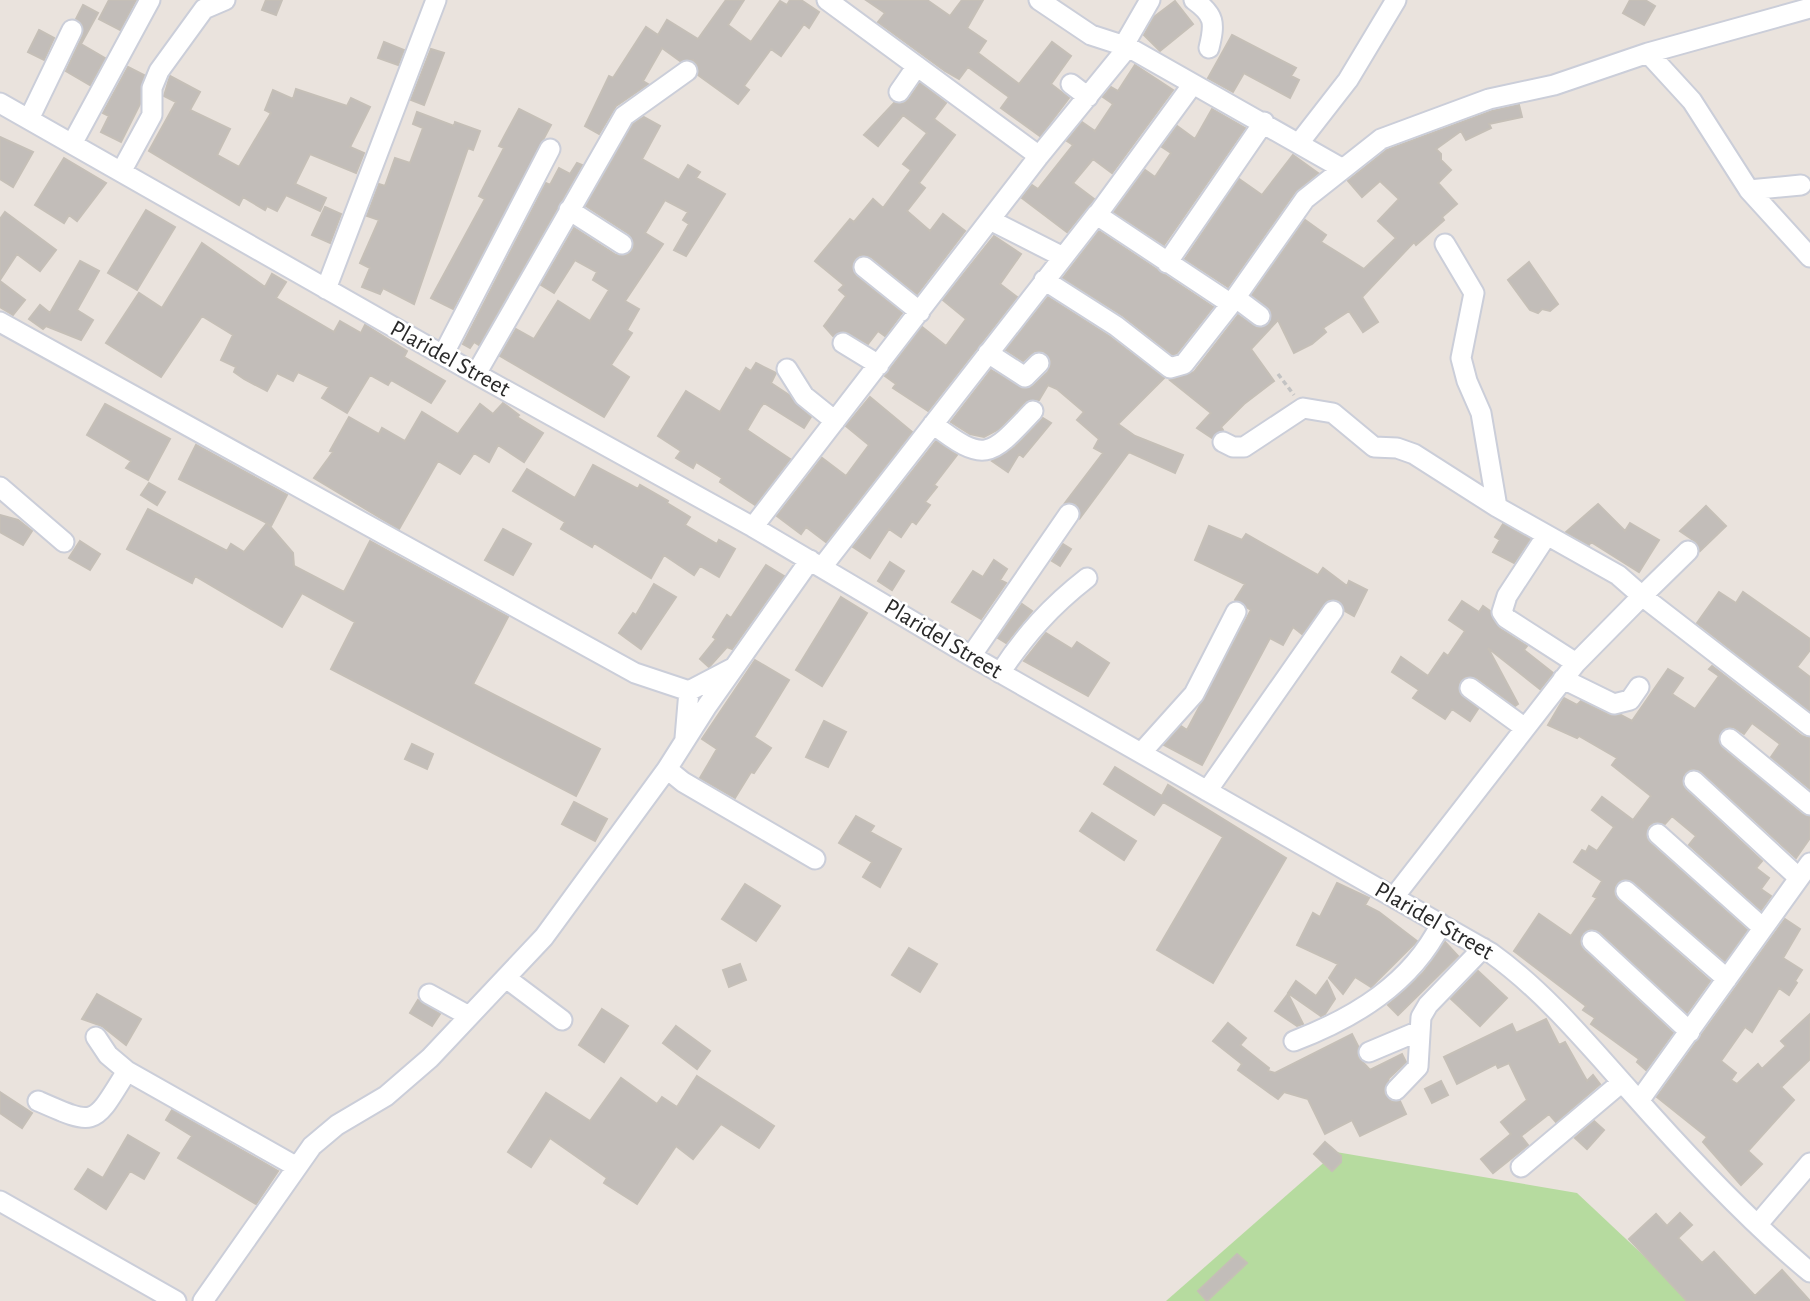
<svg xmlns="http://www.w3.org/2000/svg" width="1810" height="1301" font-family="'Alegreya Sans',sans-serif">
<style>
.green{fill:#b6db9f}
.building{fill:#c2bdb9;stroke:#c5bfb7;stroke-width:2}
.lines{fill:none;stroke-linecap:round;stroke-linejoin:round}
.minor-casing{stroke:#cbced9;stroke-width:23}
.path{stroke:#c3c3c3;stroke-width:3.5;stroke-dasharray:5 3.5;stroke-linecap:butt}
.minor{stroke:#fff;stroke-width:19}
.labels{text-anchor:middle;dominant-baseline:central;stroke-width:5;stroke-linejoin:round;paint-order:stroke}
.street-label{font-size:24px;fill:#292929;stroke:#fff}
</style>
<rect width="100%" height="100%" fill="#eae3dd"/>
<path class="green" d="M1336,1152L1577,1193L1692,1301H1166Z"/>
<path class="building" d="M109,0H136L120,30L99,19Z
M266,0H282L276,15L262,10Z
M726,0H744L728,25L751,42L780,1L787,5L790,0H801L819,12L809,28L804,24L781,56L771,49L744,86L749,90L738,104L698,75L697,64L693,60L680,61L662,48L643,81L648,84L616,106L599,134L585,126L609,76L613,78L646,27L658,35L667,20L698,39Z
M866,0H927L950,16L962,0H983L967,28L986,41L978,53L1019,84L1052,42L1071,56L1051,84L1069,98L1040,136L1001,108L1009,97L968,67L959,79L945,71L878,22L885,13Z
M1630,0H1645L1655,6L1644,25L1623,13Z
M1175,1L1193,24L1160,51L1144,35L1154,17Z
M83,5L98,13L81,44L105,58L90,85L66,71L83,35L82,24L76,19Z
M39,30L54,38L44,60L28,52Z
M1232,35L1296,68L1291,76L1299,80L1290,98L1244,73L1233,92L1208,78Z
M384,42L404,50L398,65L378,58Z
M431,49L444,53L424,105L411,100Z
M1135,65L1173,90L1112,173L1093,159L1073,183L1094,199L1067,232L1022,198L1032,185L1038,189L1073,145L1067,141L1082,122L1095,131L1113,104L1103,97L1111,87L1118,91Z
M128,67L144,75L140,104L121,142L101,132L109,116L103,113Z
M170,76L200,92L190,110L230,129L217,155L239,167L271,113L265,110L273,90L293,99L296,89L347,106L351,98L370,107L350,147L364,153L356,173L310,154L295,184L326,198L320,211L286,195L277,211L267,206L265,210L243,197L239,205L149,151L176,102L164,96Z
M920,83L946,103L934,119L955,135L919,183L925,188L907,211L930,231L943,214L965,231L917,294L871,257L860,255L855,259L852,266L856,276L902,313L885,336L878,331L868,344L844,331L833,336L824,326L846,296L839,290L844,285L815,261L850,219L854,222L873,199L883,208L911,170L903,164L927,133L903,115L878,146L864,135L894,103H904L909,99Z
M1519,105L1522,117L1489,124L1491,128L1466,140L1461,131L1436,149L1441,154V160L1451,170L1438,183L1457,204L1442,217L1444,220L1416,245L1414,242L1362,297L1378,322L1363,332L1349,311L1323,328L1326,332L1312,344L1294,353L1278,320L1251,349L1274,381L1244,404L1221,427L1223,430L1212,438L1197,428L1211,413L1170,380L1194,372L1238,315L1258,328L1269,324L1271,311L1252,295L1305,220L1326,235L1321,242L1364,269L1396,238L1378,221L1399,199L1380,181L1362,197L1348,181L1387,150L1492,111Z
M519,109L551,125L453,309L431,298L485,199L479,196L504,148L499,146Z
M1212,109L1245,128L1164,245L1114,212L1145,170L1155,177L1171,153L1162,147L1177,126L1195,139Z
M417,112L454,126L455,122L480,131L473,150L468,148L414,304L383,288L380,294L362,287L370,268L360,263L379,220L367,216L379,184L385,186L395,158L410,163L423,128L413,124Z
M644,117L660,126L642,159L679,180L688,165L700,172L696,178L725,194L686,256L674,250L689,224L683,220L688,212L665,200L645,233L663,244L625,301L639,309L627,330L632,333L611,365L629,377L604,417L500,356L516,329L534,339L558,301L590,321L609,290L593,280L597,272L575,260L554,293L541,285L574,228L616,255H627L633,250L634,244L629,234L586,206L633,124Z
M0,137L33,152L13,187L0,179Z
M1293,155L1318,173L1295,192L1228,287L1185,259L1239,179L1262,195Z
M64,158L106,183L77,221L69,215L64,223L35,205Z
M577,163L582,165L479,345L474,342L470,348L463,344L546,183L550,185L559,168L570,174Z
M325,207L341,214L330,243L312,235Z
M146,210L175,227L137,290L108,273Z
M5,212L56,250L40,271L17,254L0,280V219Z
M1099,231L1213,307L1177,353L1173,355L1123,316L1063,278Z
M994,236L1021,254L1000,284L1017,297L928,411L893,388L896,384L885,376L922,327L946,346L966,319L943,300Z
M202,243L265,287L272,274L286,282L276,298L334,332L340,321L361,333L365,325L407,351L404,357L445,381L431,403L391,380L388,385L370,375L347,413L322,398L329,387L298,372L293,381L277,373L267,391L244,379L234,372L236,367L221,360L233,335L202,316L161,377L106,343L139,293L162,308Z
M80,261L99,271L77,310L93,320L81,340L46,326L43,329L29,319L40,305L50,313Z
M1529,262L1558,304L1550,311L1542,309L1538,313L1530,310L1508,280Z
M0,281L25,300L13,315L0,307Z
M1048,297L1109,336L1164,378L1118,424L1135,436L1183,455L1175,473L1129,452L1080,518L1076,504L1065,503L1103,453L1094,448L1099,439L1077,420L1084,412L1057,389L1048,385L1039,400L1025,402L999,429L984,437L970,434L951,422L991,370L1024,389L1033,386L1048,372L1051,361L1043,351H1035L1023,361L1006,350Z
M756,363L776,373L771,383L789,395L811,417L804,428L764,403L760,408L747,430L790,459L755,505L720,482L722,478L696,462L693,468L676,458L681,451L658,436L686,391L720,412L746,368L751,371Z
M870,397L912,432L826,542L806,527L801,534L777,516L822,458L846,476L869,445L846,426Z
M503,403L519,415L517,417L543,433L524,462L498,445L489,462L474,453L460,474L438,461L399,529L314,478L333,452L330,451L349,417L379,434L382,428L405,441L422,412L458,434L480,404L493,414Z
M105,404L170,439L148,480L126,468L131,461L87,435Z
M1043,418L1051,423L1023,457L1019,454L1008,472L992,461L1015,447Z
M936,441L957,455L934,485L937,487L925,502L930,505L916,524L912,521L901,537L889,529L870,558L853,547Z
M196,445L287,495L271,526L268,524L293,553L294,566L344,592L370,541L508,617L473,684L600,749L576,796L331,669L355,622L302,593L282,627L195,576L192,583L127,549L148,509L227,551L231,544L244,552L267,523L179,479Z
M593,465L638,489L640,485L668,501L667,503L690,517L685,525L717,544L719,540L735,549L719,577L700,566L694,575L664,555L651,578L594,543L592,547L561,529L565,522L513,491L527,469L575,498Z
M149,483L165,492L157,505L141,495Z
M1598,504L1625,531L1630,523L1659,540L1639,572L1591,542L1589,545L1566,532Z
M1706,506L1726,526L1700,551L1696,542L1680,531Z
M0,515L18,520L32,531L23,545L0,532Z
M1503,524L1530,539L1514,563L1493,552L1500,540L1495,537Z
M1209,526L1242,540L1246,534L1318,575L1323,568L1347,586L1349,581L1367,590L1354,616L1345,611L1339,601L1328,600L1302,634L1293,627L1283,645L1270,638L1202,765L1164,745L1181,726L1187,730L1251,610L1235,600L1245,584L1195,560Z
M503,529L531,544L513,575L485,560Z
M80,541L100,554L90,570L69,558Z
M1063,544L1071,549L1060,566L1052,561Z
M994,560L1007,569L1000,580L1006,583L981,619L952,602L973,571L983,577Z
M890,562L904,571L892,590L878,581Z
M766,565L784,576L732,649L727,647L709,667L700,659L716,639L713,637L727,615L731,618Z
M654,584L676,597L641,649L619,633L633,613L636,615Z
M1719,592L1736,603L1743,592L1810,639V650L1797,667L1810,677V711L1697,623Z
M841,597L867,613L822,686L796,670Z
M1462,601L1479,612L1483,606L1490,611L1499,628L1527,646L1524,650L1553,673L1540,689L1488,648L1518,704L1515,706L1477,678L1466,677L1460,681L1459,692L1478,709L1470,721L1452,709L1445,719L1413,698L1419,690L1392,672L1401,657L1428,676L1444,653L1448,656L1465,631L1449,620Z
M1022,604L1032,611L1006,643L998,638Z
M1046,633L1072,649L1077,642L1109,663L1088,696L1024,661Z
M755,660L789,680L754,737L771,748L754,773L751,772L735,798L700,778L717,749L702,739Z
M1712,666L1802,736L1810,738V789L1771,757L1780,744L1752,723L1744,734L1733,727H1726L1718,738L1722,748L1802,814L1810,817V838L1796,858L1702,772L1691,769L1685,773L1682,784L1686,790L1762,861L1756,868L1769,878L1761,889L1771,896L1761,910L1689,845L1696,836L1672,816L1665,824L1655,822L1648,826L1646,837L1650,843L1747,930L1725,961L1634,882L1623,879L1616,884L1614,894L1618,900L1710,981L1687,1013L1600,932L1589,929L1583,933L1580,944L1584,950L1673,1033L1646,1070L1637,1062L1639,1059L1591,1024L1595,1018L1583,1010L1586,1006L1514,951L1539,914L1571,936L1597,898L1593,896L1602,881L1574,862L1582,850L1586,852L1589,846L1597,851L1614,827L1592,810L1602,797L1633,820L1651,796L1612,765L1617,758L1579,736L1577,738L1548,725L1564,698L1577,705L1581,701L1609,715H1621L1632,721L1668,669L1683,678L1672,694L1695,709L1719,676L1709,669Z
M824,721L846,732L828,767L806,757Z
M412,744L433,754L427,769L405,759Z
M1115,767L1162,796L1168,785L1286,858L1213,983L1157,950L1223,837L1163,802L1154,815L1104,784Z
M574,802L607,819L595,841L562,824Z
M1092,813L1136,841L1124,860L1080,831Z
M856,816L874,826L870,832L901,849L880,887L863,877L872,862L839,843Z
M1337,883L1369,898L1365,905L1379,912L1417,941L1371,987L1355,977L1343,994L1329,978L1338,964L1297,945L1313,913L1320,917Z
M745,884L780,906L756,941L722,919Z
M1785,919L1800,929L1783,958L1802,970L1795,981L1797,983L1789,995L1779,988L1752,1032L1745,1027L1721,1061L1736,1073L1731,1080L1737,1084L1758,1064L1762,1069L1786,1046L1781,1041L1810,1014V1059L1781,1087L1794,1100L1748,1151L1762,1164L1741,1185L1703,1142L1707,1137L1657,1097Z
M1445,942L1458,956L1398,1015L1388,1005L1423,973Z
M909,948L937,964L920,992L892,975Z
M740,964L746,980L729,987L723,970Z
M1478,971L1507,998L1480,1026L1451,999Z
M1296,981L1316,996L1327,981L1335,999L1325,1014L1321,1016L1288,993Z
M97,994L141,1019L126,1045L102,1026L82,1019Z
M1288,994L1303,1024L1297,1026L1275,1011Z
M418,1000L440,1014L432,1026L410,1013Z
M602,1009L628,1026L604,1062L579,1045Z
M1546,1019L1559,1045L1565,1042L1587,1081L1593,1075L1600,1084L1556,1122L1549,1114L1521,1136L1528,1145L1493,1173L1481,1159L1511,1134L1501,1122L1527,1100L1509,1063L1498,1068L1496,1064L1457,1084L1444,1057L1512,1024L1516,1033Z
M1228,1023L1246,1038L1240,1045L1269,1068L1268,1071L1275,1073L1352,1034L1358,1046V1057L1370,1070L1402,1054L1406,1062L1389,1078L1384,1093L1392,1102L1400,1101L1406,1114L1360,1136L1352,1120L1325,1134L1308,1099L1284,1092L1278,1099L1238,1070L1242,1064L1213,1041Z
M676,1026L710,1051L697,1069L663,1043Z
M697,1076L774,1126L759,1148L721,1124L693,1159L676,1146L637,1204L604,1183L607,1178L550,1138L531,1167L508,1152L546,1093L590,1121L621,1078L657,1104L662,1097L677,1107Z
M1441,1081L1448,1095L1432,1103L1425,1089Z
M0,1092L32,1113L22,1128L0,1113Z
M172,1110L278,1171L256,1204L178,1158L192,1136L166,1120Z
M1594,1121L1604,1130L1587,1149L1575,1138Z
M128,1135L159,1153L144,1179L130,1171L106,1209L75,1189L88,1169L103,1178Z
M1325,1142L1341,1156V1162L1332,1171L1314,1154Z
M1680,1213L1692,1225L1678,1238L1702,1263L1714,1252L1755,1296L1782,1270L1810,1301H1687L1629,1239L1656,1214L1667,1226Z
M1237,1254L1247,1263L1207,1301L1198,1291Z"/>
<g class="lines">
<g class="minor-casing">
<path id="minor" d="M827,0L1039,156
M1039,0L1091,35L1128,47
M1194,0C1215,15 1215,23 1209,48
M1124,45L1150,0
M1648,53L1692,101L1749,190L1810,257
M1071,84L1088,97
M1193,84L1097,215L1231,304L1305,199L1381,139L1489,99L1554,85L1648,53L1810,8
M899,92L917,66
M0,103L476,374L753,527L971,656L1491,953C1544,991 1586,1042 1630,1091C1684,1152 1748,1221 1810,1272
M29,119L72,30
M1299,143L1348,80L1396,0
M72,144L150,0
M121,172L152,115V88L159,71L204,9L225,0
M1749,190L1801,185
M569,210L622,244
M990,220L1063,257
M1445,244L1474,293L1461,358L1467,381L1481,413L1497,507
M1167,263L1264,122
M864,267L920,312
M1044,280L1116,326L1170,368L1184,364L1231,304
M326,289L436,0
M1236,298L1260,316
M0,322L635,673L689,691L733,668
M843,343L879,365
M988,353L1025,377L1039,363
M443,355L550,149
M787,369L804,396L835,421
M476,374L624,116L687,71
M933,424C985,464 990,457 1033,411
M1223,442L1233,447H1244L1303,408L1333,413L1374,447L1397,448L1414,454L1497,507L1618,575L1642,596L1688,551
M0,487L64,542
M753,527L1039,156L1128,47L1343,169
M1547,535L1507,596L1502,612L1506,618L1576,663
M822,567L1097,214
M971,656L1069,514
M1000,673C1025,635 1051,606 1087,578
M1563,679L1614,704L1630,700L1639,687
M1470,688L1525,728
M685,738L689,691
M1730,739L1810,805
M1141,753L1194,694L1236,612
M667,769L683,782L815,859
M1694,781L1799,878
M1207,791L1333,611
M1658,834L1763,928
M1626,891L1727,979
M1394,897L1576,663L1642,596L1810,726
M1592,941L1690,1032
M506,978L562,1020
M429,994L469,1016
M96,1037L108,1055L127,1071
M1294,1041C1354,1018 1411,984 1441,924
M1369,1052L1419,1031
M1396,1090L1418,1067L1421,1017L1428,1005L1483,948
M38,1101C97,1127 93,1126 127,1071L297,1167
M1639,1101L1810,863
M1521,1167L1622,1082
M0,1201L176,1301
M1758,1224L1810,1163
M203,1301L312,1146L337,1125L386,1096L430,1058L544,937L667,769L707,706L810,560"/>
</g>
<path class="path" d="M1278,374L1294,395"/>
<use href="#minor" class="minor"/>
</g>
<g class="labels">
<g class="street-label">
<text transform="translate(450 359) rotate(29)">Plaridel Street</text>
<text transform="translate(943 639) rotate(31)">Plaridel Street</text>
<text transform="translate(1434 921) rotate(30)">Plaridel Street</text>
</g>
</g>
</svg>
